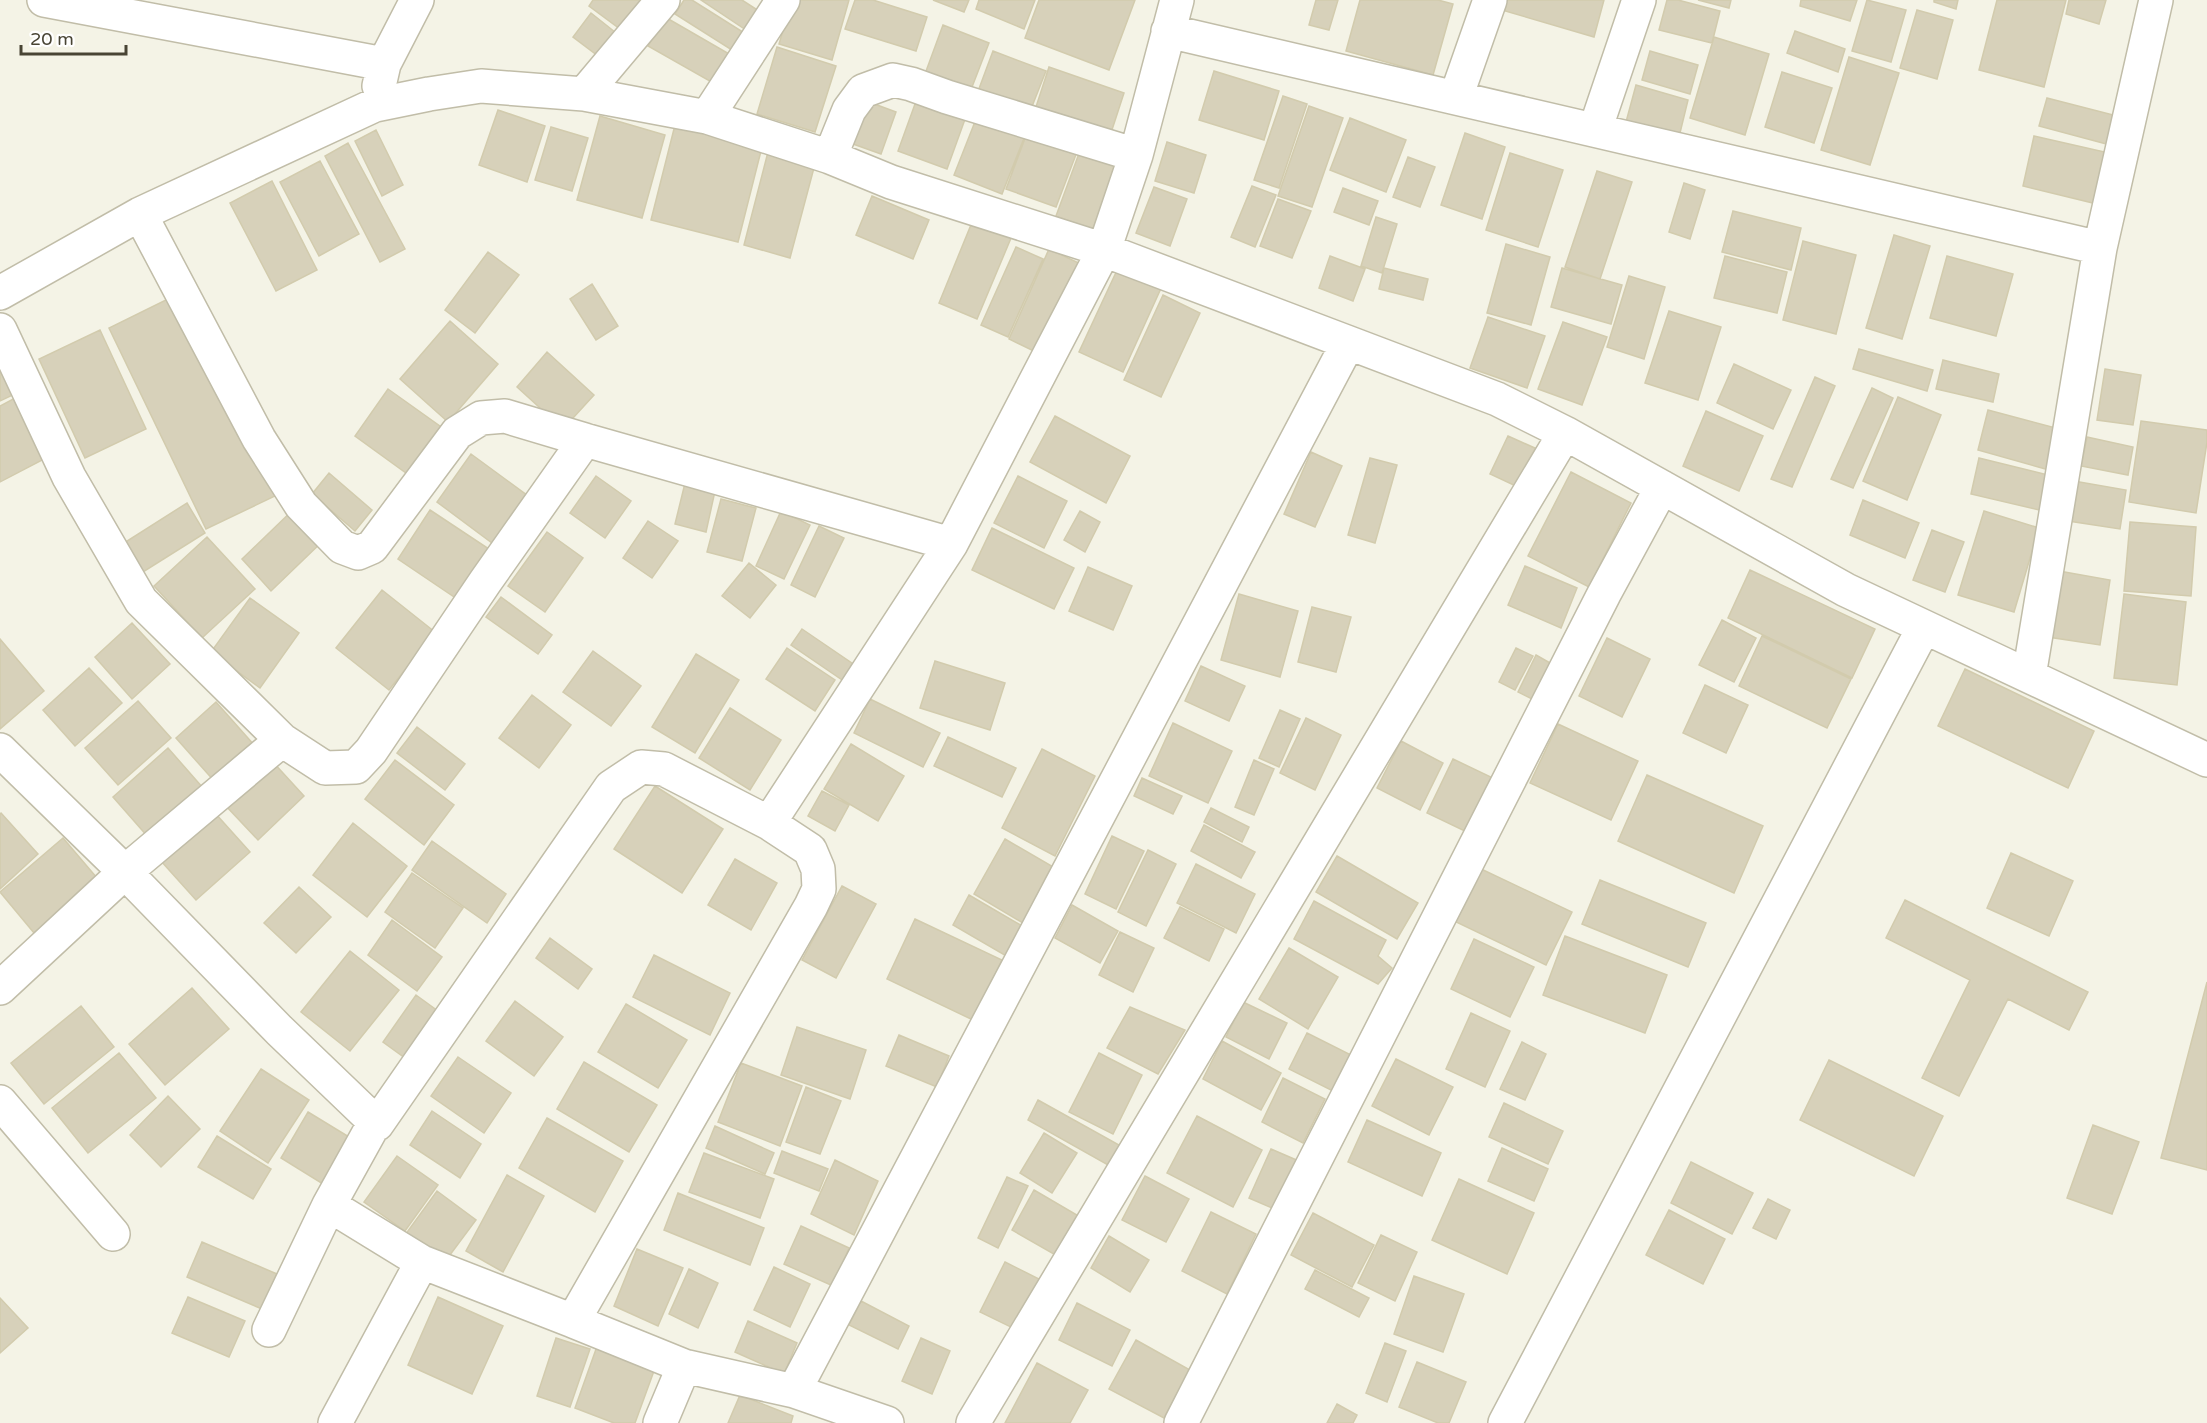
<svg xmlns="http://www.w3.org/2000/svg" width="2207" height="1423" font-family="'Varela Round',sans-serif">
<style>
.building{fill:#d7d1ba;stroke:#d2cbad;stroke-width:1.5}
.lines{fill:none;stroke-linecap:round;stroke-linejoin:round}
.minor-casing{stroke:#c1bda8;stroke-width:36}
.minor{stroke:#fff;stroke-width:33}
</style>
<rect width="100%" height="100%" fill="#f4f3e6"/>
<path class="building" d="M593,0H648L624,32L589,6Z
M684,0H692L746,34L735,52L675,14Z
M701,0H742L759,11L746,30Z
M792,0H849L832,60L779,44Z
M855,0H873L927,17L916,51L845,29Z
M933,0H969L964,12Z
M979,0H1035L1024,29L976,9Z
M1039,0H1135L1109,70L1025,38Z
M1316,0H1338L1329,30L1309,25Z
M1360,0H1438L1453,4L1433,75L1346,51Z
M1497,0H1604L1594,37L1495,8Z
M1667,0H1678L1720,11L1712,43L1659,30Z
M1698,0H1731L1729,8Z
M1801,0H1857L1850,21L1800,6Z
M1867,0L1906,10L1891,62L1852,51Z
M1934,0H1958L1956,9L1934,2Z
M1997,0H2066L2044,87L1979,70Z
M2069,0H2106L2099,24L2066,14Z
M1917,10L1953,20L1937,79L1900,68Z
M591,13L620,36L602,59L573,37Z
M665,17L731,55L715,84L648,46Z
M943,25L989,43L967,100L922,82Z
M1795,31L1845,49L1838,72L1787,53Z
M1714,37L1769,54L1745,135L1690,118Z
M777,47L836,66L815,132L757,114Z
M993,51L1046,71L1029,114L977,94Z
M1650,51L1698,65L1690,94L1642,80Z
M1849,57L1899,73L1870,165L1821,150Z
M1049,67L1124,93L1108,142L1033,116Z
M1214,71L1279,91L1264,140L1199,120Z
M1782,72L1832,88L1814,143L1765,127Z
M1636,85L1688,100L1679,137L1626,122Z
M919,93L968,111L947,169L898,151Z
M1283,96L1307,104L1279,188L1254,180Z
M2047,98L2121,117L2114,146L2039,126Z
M869,102L896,112L881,154L853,144Z
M1309,106L1343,118L1312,207L1278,196Z
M980,109L1028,128L1002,194L954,175Z
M498,110L545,126L527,182L479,165Z
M600,116L665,135L642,218L577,200Z
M1350,118L1406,140L1386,192L1330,170Z
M675,125L762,147L738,242L651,220Z
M1030,125L1080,144L1056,207L1006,189Z
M551,127L588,138L572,191L535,180Z
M376,130L403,185L382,196L355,141Z
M1465,133L1505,147L1482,219L1441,205Z
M2034,136L2109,153L2097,204L2023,186Z
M1167,142L1206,155L1194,193L1155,181Z
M348,143L405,249L380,262L325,156Z
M1081,148L1123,163L1098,232L1056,216Z
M768,152L815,164L790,258L744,245Z
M1510,153L1563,170L1538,247L1486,230Z
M1408,157L1435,167L1420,207L1393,197Z
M320,161L359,234L319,256L280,182Z
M1597,171L1632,182L1600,279L1565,267Z
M272,181L317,270L276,291L230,203Z
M1684,183L1705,190L1690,239L1669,232Z
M1252,186L1276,195L1255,247L1231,237Z
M1154,187L1187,199L1170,246L1136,233Z
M1343,188L1378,201L1369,225L1334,212Z
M872,196L929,220L913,259L856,235Z
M1278,199L1311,211L1292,258L1260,246Z
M1733,211L1801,228L1791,270L1722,252Z
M975,215L1014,231L977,319L939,303Z
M1376,217L1397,224L1382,273L1361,266Z
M1894,235L1930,246L1902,339L1866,328Z
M1803,241L1856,255L1836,334L1783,320Z
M1506,244L1550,257L1531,325L1487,313Z
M1016,247L1043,259L1008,337L981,325Z
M1049,249L1083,265L1042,355L1009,339Z
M488,252L519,275L475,333L445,310Z
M1330,256L1365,269L1353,301L1319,288Z
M1725,256L1787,272L1777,313L1714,298Z
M1947,256L2013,274L1996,336L1930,318Z
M1119,266L1162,286L1123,372L1079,352Z
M1384,268L1428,279L1423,300L1379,289Z
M1562,268L1622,285L1611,324L1551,307Z
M1629,276L1665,287L1644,359L1607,347Z
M592,284L618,326L596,340L570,299Z
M178,294L275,496L206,529L109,328Z
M1163,295L1200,313L1161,397L1124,380Z
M1669,311L1721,327L1698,400L1645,383Z
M1488,317L1545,336L1527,388L1470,368Z
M450,321L498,364L448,422L400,379Z
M1563,322L1607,337L1582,405L1538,389Z
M100,330L146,429L85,458L39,359Z
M1859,349L1933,370L1927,391L1853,369Z
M547,352L594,395L563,429L517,387Z
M0,358L17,393L0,401Z
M1943,360L1999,374L1993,402L1936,389Z
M1734,364L1791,390L1773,429L1717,403Z
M2105,369L2141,375L2133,425L2097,420Z
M1815,377L1835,386L1792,487L1771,479Z
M1872,388L1893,398L1853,488L1831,479Z
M388,389L451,434L417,481L355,436Z
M17,397L48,457L0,482V406Z
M1898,397L1941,415L1907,500L1863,481Z
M1988,410L2067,431L2056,472L1978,450Z
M1706,411L1763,436L1739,491L1683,466Z
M1055,416L1130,456L1106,503L1030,462Z
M2141,421L2207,430V442L2196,513L2129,502Z
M1508,436L1537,449L1520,488L1490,474Z
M2087,437L2133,447L2128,475L2081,466Z
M1311,452L1342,466L1315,527L1284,514Z
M471,454L535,501L500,549L437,502Z
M1370,458L1397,465L1375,543L1348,535Z
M1979,458L2060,478L2052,513L1971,494Z
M1571,472L1631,503L1589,587L1528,556Z
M329,473L372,510L355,531L312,494Z
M687,475L717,482L706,532L675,524Z
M596,476L631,501L605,538L570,513Z
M1018,476L1067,501L1044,548L994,523Z
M2068,480L2126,490L2120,529L2062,520Z
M721,499L756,508L742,561L707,552Z
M1863,500L1919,523L1905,558L1850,535Z
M187,503L205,533L143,572L124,543Z
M297,506L327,537L271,591L242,559Z
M430,510L498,555L466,605L398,559Z
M781,511L810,525L784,579L756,566Z
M1080,511L1100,522L1085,552L1064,540Z
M1984,511L2039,528L2014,612L1958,595Z
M648,521L678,541L652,578L623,558Z
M2130,522L2196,527L2191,596L2124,591Z
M819,526L844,538L815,597L791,585Z
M992,528L1074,568L1054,609L972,570Z
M1932,530L1964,542L1945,592L1913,580Z
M547,532L583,558L545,612L508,586Z
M207,537L255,589L202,638L154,586Z
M749,563L776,585L750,618L722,596Z
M1525,566L1577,588L1561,628L1508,605Z
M1088,567L1132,586L1113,630L1069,611Z
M1750,570L1875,629L1852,678L1728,618Z
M2059,571L2110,580L2100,645L2048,637Z
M382,590L435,632L389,690L336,648Z
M1239,594L1298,611L1280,677L1221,660Z
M2124,594L2186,602L2177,685L2114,678Z
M501,597L552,635L538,654L486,617Z
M250,598L299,633L260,688L211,652Z
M1312,607L1351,617L1336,672L1298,662Z
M1722,620L1756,638L1734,682L1699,665Z
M132,623L170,664L132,699L95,657Z
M802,629L862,670L851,686L791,645Z
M1762,636L1851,679L1827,728L1739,686Z
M1607,638L1650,659L1622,717L1579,696Z
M0,639L44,691L0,729Z
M787,648L835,680L815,711L766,679Z
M1516,648L1533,656L1515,690L1499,682Z
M593,651L641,686L611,726L563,692Z
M696,654L739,680L695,753L652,727Z
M1536,655L1552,664L1534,700L1518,692Z
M935,661L1005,683L990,730L920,708Z
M1201,666L1245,686L1229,721L1185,701Z
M89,668L122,703L75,746L43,710Z
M1965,669L2094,731L2068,788L1938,726Z
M1705,685L1748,705L1726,753L1683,733Z
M532,695L571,725L539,768L499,738Z
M870,699L940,733L923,767L854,733Z
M138,701L171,738L118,785L85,748Z
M216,702L255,746L215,782L176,738Z
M730,708L781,740L750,790L699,758Z
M1280,710L1300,719L1279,767L1259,758Z
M1306,718L1341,735L1315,790L1280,773Z
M1173,723L1232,751L1208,803L1149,776Z
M1558,724L1638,761L1611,820L1530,783Z
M417,727L465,764L445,790L397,753Z
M948,737L1016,768L1002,797L934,766Z
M1401,741L1443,763L1420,810L1377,788Z
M851,744L904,776L878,821L824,789Z
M168,748L203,788L148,837L113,797Z
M1042,749L1095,776L1055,856L1002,828Z
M1453,759L1495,779L1469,833L1427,813Z
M395,760L454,805L424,845L365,799Z
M1254,760L1274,769L1254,815L1235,807Z
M272,761L304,796L258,840L225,805Z
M1647,775L1763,826L1734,893L1618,841Z
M1142,778L1182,796L1173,814L1134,796Z
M655,786L723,829L682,893L614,849Z
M822,791L849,805L835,831L808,816Z
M1211,808L1249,827L1242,842L1204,822Z
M1,813L38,854L0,889V814Z
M215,813L250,852L196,900L161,861Z
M353,823L407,866L367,917L313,875Z
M1204,825L1255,852L1241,878L1191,851Z
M1112,836L1144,851L1116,909L1085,894Z
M63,838L97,878L34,933L0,892Z
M1005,839L1055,868L1023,923L974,894Z
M432,841L506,894L487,923L412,870Z
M1148,850L1176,864L1146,926L1118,912Z
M2011,853L2073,881L2049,936L1987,908Z
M1337,856L1418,903L1397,939L1316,892Z
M735,859L777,883L751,930L708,905Z
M1196,864L1255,894L1236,933L1177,903Z
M1479,868L1572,912L1546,965L1454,921Z
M412,873L463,908L435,948L385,912Z
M1600,880L1706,923L1688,967L1582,924Z
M842,886L876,904L836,978L802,960Z
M299,887L331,917L296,953L264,923Z
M969,895L1024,927L1008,957L953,925Z
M1905,900L2088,992L2069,1030L2008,999L1959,1096L1922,1078L1970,980L1886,938Z
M1314,901L1386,940L1378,956L1392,968L1378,984L1294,939Z
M1072,905L1118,931L1100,963L1055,938Z
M1180,907L1224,929L1209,961L1164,938Z
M915,919L1002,960L973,1020L887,979Z
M392,920L442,957L417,991L368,955Z
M1120,932L1154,948L1133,992L1099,975Z
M1565,936L1667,975L1645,1033L1543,995Z
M550,938L592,969L578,989L536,958Z
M1474,939L1534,967L1510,1017L1451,989Z
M1289,948L1338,977L1308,1029L1259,999Z
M350,951L399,990L350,1051L301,1012Z
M654,955L730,993L710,1035L633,997Z
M2207,982V1170L2161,1158Z
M192,988L229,1029L165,1085L129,1044Z
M416,995L449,1019L416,1066L383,1042Z
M515,1001L563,1037L534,1076L486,1041Z
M1243,1002L1287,1023L1269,1059L1226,1037Z
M626,1004L687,1040L658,1088L598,1052Z
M81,1006L114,1047L44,1104L11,1063Z
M1130,1007L1185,1030L1158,1074L1107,1048Z
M1471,1013L1510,1031L1485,1087L1446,1069Z
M797,1027L866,1050L850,1099L781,1075Z
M1307,1033L1359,1059L1341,1095L1289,1069Z
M899,1035L949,1056L937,1087L886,1066Z
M1222,1041L1281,1073L1261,1110L1203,1079Z
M1522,1042L1546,1054L1525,1100L1500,1089Z
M119,1053L156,1098L88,1153L52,1108Z
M1099,1053L1142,1075L1113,1134L1069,1112Z
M458,1057L511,1093L484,1133L431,1096Z
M1396,1059L1453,1087L1429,1135L1372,1106Z
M1829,1060L1943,1116L1914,1176L1800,1120Z
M584,1062L657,1105L629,1152L557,1109Z
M741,1063L802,1086L780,1146L718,1122Z
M261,1069L309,1100L268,1163L220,1131Z
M1283,1078L1325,1099L1303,1143L1262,1122Z
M806,1087L841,1101L820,1154L786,1142Z
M168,1096L200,1129L161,1167L130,1135Z
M1038,1100L1128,1150L1117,1170L1028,1120Z
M1504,1103L1563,1131L1548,1164L1489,1137Z
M432,1111L481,1144L460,1178L410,1145Z
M308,1112L359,1143L331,1189L281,1158Z
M1197,1116L1262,1150L1233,1207L1167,1173Z
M547,1118L623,1161L595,1212L519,1168Z
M1367,1120L1441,1153L1422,1196L1348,1162Z
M2093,1125L2139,1142L2112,1214L2067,1198Z
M715,1126L774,1153L765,1174L706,1148Z
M1044,1133L1077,1153L1052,1193L1020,1173Z
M217,1136L271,1169L253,1199L198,1167Z
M1502,1148L1548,1169L1534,1201L1488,1181Z
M1271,1149L1308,1165L1286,1214L1249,1198Z
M782,1151L828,1169L819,1191L774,1173Z
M704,1153L774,1179L760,1218L689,1192Z
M397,1156L438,1185L405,1231L364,1202Z
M835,1160L878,1181L854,1235L811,1214Z
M1691,1162L1753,1193L1732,1234L1671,1203Z
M507,1175L544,1196L503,1272L466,1251Z
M1145,1176L1189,1199L1166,1242L1122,1220Z
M1007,1177L1028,1186L998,1248L978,1238Z
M1459,1179L1534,1213L1507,1274L1432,1240Z
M1034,1190L1082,1218L1059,1257L1012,1230Z
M437,1191L476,1220L444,1263L405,1235Z
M678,1193L764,1228L750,1265L664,1230Z
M1768,1199L1790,1210L1776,1239L1753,1228Z
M1669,1210L1725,1239L1703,1284L1646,1255Z
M1211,1212L1256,1234L1227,1294L1182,1271Z
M1313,1213L1374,1245L1352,1287L1291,1255Z
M801,1226L849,1248L833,1286L784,1264Z
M1381,1235L1417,1252L1395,1301L1358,1283Z
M1109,1236L1149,1260L1130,1292L1091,1268Z
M202,1242L277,1274L262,1309L187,1277Z
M637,1249L683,1268L658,1326L614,1306Z
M1005,1262L1045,1282L1021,1332L980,1312Z
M774,1267L810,1284L790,1327L754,1310Z
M689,1269L718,1283L698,1328L669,1314Z
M1315,1270L1369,1298L1359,1317L1305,1289Z
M1414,1276L1464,1294L1443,1352L1394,1334Z
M188,1297L245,1321L229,1357L172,1333Z
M438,1297L503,1326L472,1394L408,1365Z
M0,1298L28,1328L0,1353Z
M861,1301L909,1326L898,1349L849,1325Z
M1077,1303L1130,1330L1112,1366L1059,1340Z
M748,1321L797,1343L784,1374L735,1352Z
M556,1338L590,1349L570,1407L537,1396Z
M600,1338L658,1360L635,1423H614L575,1408Z
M921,1338L950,1351L932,1394L902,1381Z
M1136,1340L1190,1370L1164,1418L1109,1389Z
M1385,1343L1406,1351L1387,1402L1366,1393Z
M1417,1362L1466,1382L1449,1423H1438L1399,1407Z
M1037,1363L1088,1390L1070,1423H1005Z
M740,1395L793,1416L791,1423H728Z
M1337,1404L1357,1415L1353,1423H1327Z"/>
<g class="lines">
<g class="minor-casing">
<path id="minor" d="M44,0L384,64
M1168,31L2100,248L2029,676
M379,86L384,64L417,0
M584,94L663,0
M1456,97L1490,0
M707,117L783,0
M1595,130L1639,0
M830,157L849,110L863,91L893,80L911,84L947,97L1136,155
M140,214L259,439L301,505L342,547L358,553L372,547L457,433L481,418L505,416L585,440
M2100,248L2156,0
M0,293L140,214L375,105L429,94L481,86L584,94L707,117L830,157L891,182L1104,250L1136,155L1177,0
M0,330L69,477L141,601L282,740L325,768L356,767L371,751L485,582L585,440L951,544L769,823
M951,544L1104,250L1497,399L1565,433L1846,590L2207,760
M0,750L125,872L282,740
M0,988L125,872L279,1030L377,1124L611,787L641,767L664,769L769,823L810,850L818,869L819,889L811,906L573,1321L684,1366
M0,1102L113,1234
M329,1205L422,1262L573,1321
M269,1330L329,1205L375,1122
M794,1391L887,1423
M335,1423L422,1262
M660,1423L684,1366L794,1391L1348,343
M973,1423L1565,433
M1181,1423L1604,594L1662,487
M1505,1423L1924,627"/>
</g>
<use href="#minor" class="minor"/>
</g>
<path d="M21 45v9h105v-9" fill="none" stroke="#484434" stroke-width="3"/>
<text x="30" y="45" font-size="18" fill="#484434" stroke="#ffffff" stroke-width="4.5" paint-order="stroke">20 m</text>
</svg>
